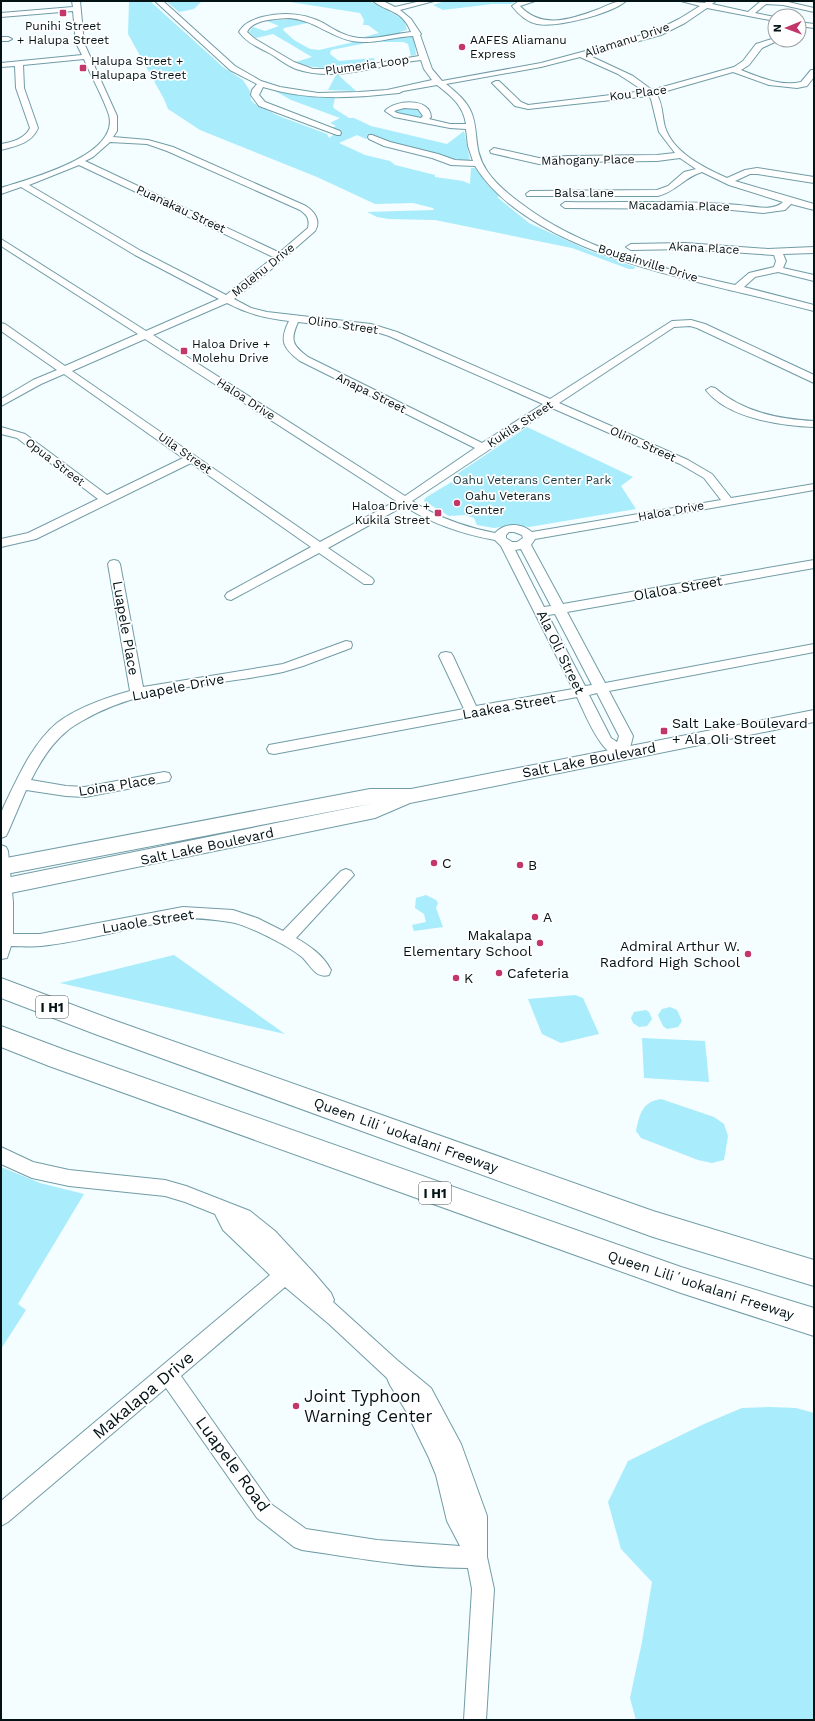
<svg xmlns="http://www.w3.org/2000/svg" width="815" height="1721" font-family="'Work Sans',sans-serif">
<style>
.green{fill:#a9ecfb}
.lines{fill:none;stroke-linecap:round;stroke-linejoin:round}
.minor-casing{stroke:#719ca6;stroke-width:2}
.major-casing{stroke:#719ca6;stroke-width:2}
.highway-casing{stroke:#719ca6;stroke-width:2}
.minor{fill:#fff;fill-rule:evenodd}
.major{fill:#fff;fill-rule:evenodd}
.highway{fill:#fff;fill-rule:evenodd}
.poi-dot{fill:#c23669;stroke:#fff;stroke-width:1.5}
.labels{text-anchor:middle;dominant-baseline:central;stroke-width:3.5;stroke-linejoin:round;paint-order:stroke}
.far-poi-label{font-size:12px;fill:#021215;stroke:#fff;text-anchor:start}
.far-street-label{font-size:12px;fill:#021215;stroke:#fff}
.far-park-label{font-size:12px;fill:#16383f;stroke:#fff}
.shield{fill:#fff;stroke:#4e595b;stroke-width:1}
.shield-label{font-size:13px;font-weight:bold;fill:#021215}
.street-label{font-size:14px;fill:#021215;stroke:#fff}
.poi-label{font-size:14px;fill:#021215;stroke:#fff;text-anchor:start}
.near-street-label{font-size:17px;fill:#021215;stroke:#fff}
.near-poi-label{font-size:17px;fill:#021215;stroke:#fff;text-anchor:start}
</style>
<rect width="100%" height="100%" fill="#f4fdff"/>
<path class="green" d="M129,1H150L223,67L243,80L250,91L251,100L255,104L279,116L327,134L329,138L336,133L328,130L336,126L330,123L340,118L291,100L277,92L280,91L335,97L333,107L335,109L349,118H354L371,126L447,144L464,131L470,160L454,163L372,137L366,139L357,135L339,143L365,155L390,161L395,165L435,175V177L463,181L470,184L471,168H475L489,186L500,196L497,197L529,223L590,251L635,267L634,269H629L572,248L435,220L389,219L377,217L367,212L434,210L433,208L413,203L375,204L317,177L200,130L168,109L164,99L128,34Z
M166,1H202L194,9L179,12Z
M284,1H370L401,18L405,22L407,30L400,32L404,34L385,38L353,40L379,33L368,25H363L364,20L360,13Z
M445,1H517L511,4H492L443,10L433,5Z
M292,19L312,22L284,28L283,30L294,40L310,49L319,50L354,42L366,43L331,50L330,54L339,61L374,58L375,61C346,67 325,73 296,62L312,57L273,34L256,38L249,32L253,27L265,31L279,26L267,21Z
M404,36H409L414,38L416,55L411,56L408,44L403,42H375Z
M337,73C340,77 353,88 356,91L328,90Z
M417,106L427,114L422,121L392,114L390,110Z
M527,427L633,477L621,486L636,509L529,527L513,525L494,528L477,525L474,518L465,515L449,516L424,501L425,498L460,477L457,474L460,472Z
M426,895L436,900L438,903L436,908L443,927L414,931L412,925L426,922L424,914L415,908L416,898Z
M174,955L285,1034L60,983Z
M575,995L583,998L599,1034L561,1043L542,1034L528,999Z
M670,1007L677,1010L682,1021L678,1027L667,1029L663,1026L658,1015L662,1009Z
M646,1010L649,1012L652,1019L647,1026L639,1027L633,1023L631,1018L634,1012Z
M642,1038L705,1041L709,1082L644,1078Z
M661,1099L714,1117L724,1124L728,1136L724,1160L712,1163L698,1160L641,1138L636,1131C640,1113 642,1102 661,1099Z
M1,1167L40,1183L84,1194L18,1304L26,1310L1,1349Z
M770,1407L796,1408L814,1413V1720H636L630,1698L642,1642L652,1582L621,1549L608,1502L628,1461L704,1424L742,1408Z"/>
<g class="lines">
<g class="minor-casing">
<path id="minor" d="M72,1H80L84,43L117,116V131L113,137L148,140L173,147L306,206C315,212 321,221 315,231L268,272L234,299L251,308L267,312L371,324L397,332L550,399L672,321L691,320L705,324L814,375V383L697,328L690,326L674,327L559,403L688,460L712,474L731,498L814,484V490L535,539L531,545L563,604L814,560V568L567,612L605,683L814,644V652L609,691L633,736L629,752L630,754L628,758C604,765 585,713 577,697L274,754L269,753L267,749L269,745L464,709L439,656L441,653L446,652L451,653L453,656L476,706L573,689L501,546L495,540C462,534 432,524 404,506L328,548L372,578L374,581L372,584H364L319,553L231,600L227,599L225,596L227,593L311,547L191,463L36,539L1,547V539L28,533L98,499L17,438L1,434V427L25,434L107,495L183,458L64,374L41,384L1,406V399L33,380L57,370L1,331V323L5,324L65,366L138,334L1,246V239L146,331L219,299L135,255L21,187L1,194V188C28,179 120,156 109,115C104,99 91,76 84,59L23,65L24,88L38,128C32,143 16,146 1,150V144C12,142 25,139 30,128L16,88L15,66L1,67V63L82,55L76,43L73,11L1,17V13L73,7ZM110,142L147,144L167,151L300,210C307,215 310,219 308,228L280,252L276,251L85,161L93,157ZM79,165L271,256L274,257L226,295L141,251L29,185ZM227,303C248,314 265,318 289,321C279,341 283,348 300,361L475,448L405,496L153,335ZM298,322L370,330L389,336L543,404L482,443L308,357C292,345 290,340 298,322ZM145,339L396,501L320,542L72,371ZM552,408L680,464L704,478L721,500L532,532C521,523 505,522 495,533C465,527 438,518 412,501ZM509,532H514L522,535L523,538L517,542H512L506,538V535ZM521,549L551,606L544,607L515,550ZM555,614L592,685L585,686L548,615ZM597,693L619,736L617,742L611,738L589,695Z
M155,1H163L235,66L261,81L280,87L318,93L359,92L387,90L432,80L424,69L421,60C379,64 337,83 296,69C286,65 278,58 269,53C258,47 247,43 239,32C244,23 252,20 262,17C283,12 305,13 325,24C333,29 343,35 353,37C372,41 392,34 411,32C402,9 388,13 373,1H383L395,7L421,1H434L400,10L411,19L421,34L420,35L432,69L442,81L541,63L619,42L655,31L679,19L700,6L681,1L705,3L707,1H716L712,4L748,12L761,1H784L814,8V12L783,5L766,4L755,13L775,17V21L707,8L685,23L661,35L588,55L633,76L652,90L734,67L743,61L756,44L775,38V40H779L762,48L749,65L741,70C759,77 781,87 801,82L811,70H814V77L807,86L797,88L769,85L733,72L656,94C663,102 662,117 665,127C673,153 705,168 727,178L745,170L757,168L814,177V183L757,174H750L735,181L814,204V210L791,204L785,210L763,213L721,209L565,208L561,205L565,202C623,203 682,200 739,205C752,206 773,212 783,202L729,185L702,172C683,178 677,191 658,196H527L526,194L530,191L657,190L668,186L684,172L696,169L680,158L657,161L567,162L539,164L491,153L490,151L494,148L539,158L567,156L657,155L675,153L659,132L651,99L649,96L528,109L515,106L492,83L496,81H499L521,102L528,105L644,91L618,74L580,57L541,67L446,84C457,93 467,101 472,114C479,134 473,150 487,171C495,183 507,193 519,202C581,250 660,268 735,285L749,273L774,267L776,261L774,255L685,249L631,250L626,247L631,244L685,243L768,249L814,247V253L783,254L786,261L783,268L814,275V281L778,272L755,277L744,287L814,305V311C786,304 757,296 729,290C648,270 522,241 475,166L451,165L432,158L384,146L369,139L368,137L369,135H372L390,142L438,154L455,160L473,161L468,146L466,129L450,128L394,117L385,111C395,100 430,97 431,117L429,119L450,124H466C463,105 451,96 437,85L403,91L399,93C353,98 308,101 263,87L259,95L265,102L340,131L341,133L340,135H337L259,106L251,95L252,90L257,84L230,70ZM289,18C314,20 329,36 352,41C372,45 392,37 413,36L419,56L344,69H313L294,62L255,39L247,32C253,19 276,19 289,18ZM404,108L418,109L423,116L421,118L397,113L394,111Z
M535,1L520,6C542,30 572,19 599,9C608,5 615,1 626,1C611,14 556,28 537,24C527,22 518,14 512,6L519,1Z
M799,22L814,24V28L799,26Z
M1,37H8L12,39L8,41H1Z
M711,387L715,388C743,412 778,419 814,421V427C781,426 727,418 706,390Z
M114,560L118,561L120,564L143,687L283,664L346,641L351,642L352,645L351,648L303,666L283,672C217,686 142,685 82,721C77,724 71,727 67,731C51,744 40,762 31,780L66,786L85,787L164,772L169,773L171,777L169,781L85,797L66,796L26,790L8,832L6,836L1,838V813L4,806C18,777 32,744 57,723C78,707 105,698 130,691L108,564L110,561Z
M1,845L6,847L8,851L13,902V934H40L183,907L233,910L257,918L283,931L341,871L346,869L351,871L354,875L296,938C310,946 323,955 331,970L329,975C316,979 311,966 303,958C291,947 246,924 230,922C215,920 197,917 182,919C134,926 88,941 41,946C31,947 21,946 11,946L7,958L1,959Z
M1,1147L33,1162L69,1170L165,1180L186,1186L250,1211L275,1231L314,1273L331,1293L334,1300L333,1302L397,1360L431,1388L461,1444L487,1516V1557L494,1589L486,1720H464L472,1589L468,1568C412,1568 357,1558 302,1550L294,1547L257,1518L166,1388L8,1522L1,1526V1501L270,1275L223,1230L215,1214L185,1202L165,1196L69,1186L32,1178L1,1164ZM285,1287L329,1324L387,1378L390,1385L406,1411L429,1458L436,1475L447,1521L460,1546L377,1540L306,1529L271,1504L181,1376Z"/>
</g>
<g class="major-casing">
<path id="major" d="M814,710V722L410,803L375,818L1,895V879L375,803L1,875V859L370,789H411Z"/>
</g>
<g class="highway-casing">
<path id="highway" d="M1,978L113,1020L653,1211L814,1260V1286L653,1237L95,1034L1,998Z
M1,1026L65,1050L681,1267L814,1308V1336L681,1293L49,1066L1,1047Z"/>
</g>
<use href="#minor" class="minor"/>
<use href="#major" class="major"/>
<use href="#highway" class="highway"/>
</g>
<g class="poi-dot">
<rect x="59" y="9" width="8" height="8" rx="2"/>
<circle cx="462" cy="47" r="4"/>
<rect x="79" y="64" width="8" height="8" rx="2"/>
<rect x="180" y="347" width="8" height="8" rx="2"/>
<circle cx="457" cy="503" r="4"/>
<rect x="434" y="509" width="8" height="8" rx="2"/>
<rect x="660" y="727" width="8" height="8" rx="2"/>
<circle cx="434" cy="863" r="4"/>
<circle cx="520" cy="865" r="4"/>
<circle cx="535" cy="917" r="4"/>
<circle cx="540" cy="943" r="4"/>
<circle cx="748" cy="954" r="4"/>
<circle cx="499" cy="973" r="4"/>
<circle cx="456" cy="978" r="4"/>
<circle cx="296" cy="1406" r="4"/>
</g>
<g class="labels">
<g class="far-poi-label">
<text x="63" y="26" text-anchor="middle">Punihi Street<tspan x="63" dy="14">+ Halupa Street</tspan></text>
<text x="470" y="40">AAFES Aliamanu<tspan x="470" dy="14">Express</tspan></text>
<text x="91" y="61">Halupa Street +<tspan x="91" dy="14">Halupapa Street</tspan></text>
<text x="192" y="344">Haloa Drive +<tspan x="192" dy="14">Molehu Drive</tspan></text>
<text x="465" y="496">Oahu Veterans<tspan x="465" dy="14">Center</tspan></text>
<text x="430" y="506" text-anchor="end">Haloa Drive +<tspan x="430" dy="14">Kukila Street</tspan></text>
</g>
<g class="far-street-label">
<text transform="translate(627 40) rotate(-18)">Aliamanu Drive</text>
<text transform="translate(367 65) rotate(-8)">Plumeria Loop</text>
<text transform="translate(638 93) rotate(-7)">Kou Place</text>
<text transform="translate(588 160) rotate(-1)">Mahogany Place</text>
<text x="584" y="193">Balsa lane</text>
<text transform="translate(679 206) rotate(1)">Macadamia Place</text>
<text transform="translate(181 209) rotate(25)">Puanakau Street</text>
<text transform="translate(704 248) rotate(3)">Akana Place</text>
<text transform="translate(648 263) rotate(17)">Bougainville Drive</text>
<text transform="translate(263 270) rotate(-39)">Molehu Drive</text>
<text transform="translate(343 325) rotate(8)">Olino Street</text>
<text transform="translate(371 393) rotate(26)">Anapa Street</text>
<text transform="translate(246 399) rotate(33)">Haloa Drive</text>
<text transform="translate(520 424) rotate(-33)">Kukila Street</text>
<text transform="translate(643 444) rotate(24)">Olino Street</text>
<text transform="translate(185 453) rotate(35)">Uila Street</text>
<text transform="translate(55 462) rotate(37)">Opua Street</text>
<text transform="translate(671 511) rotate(-10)">Haloa Drive</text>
</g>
<g class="far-park-label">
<text x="532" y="480">Oahu Veterans Center Park</text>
</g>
<g class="shield">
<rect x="36" y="996" width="32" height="22" rx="3"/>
<rect x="419" y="1182" width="32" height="22" rx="3"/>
</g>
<g class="shield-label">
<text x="52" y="1007">I H1</text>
<text x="435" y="1193">I H1</text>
</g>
<g class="street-label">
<text transform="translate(678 588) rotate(-10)">Olaloa Street</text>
<text transform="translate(126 628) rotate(80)">Luapele Place</text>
<text transform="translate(561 652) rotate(64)">Ala Oli Street</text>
<text transform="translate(178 687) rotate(-11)">Luapele Drive</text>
<text transform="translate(509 706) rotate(-10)">Laakea Street</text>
<text transform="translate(589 760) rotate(-11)">Salt Lake Boulevard</text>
<text transform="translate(117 785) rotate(-9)">Loina Place</text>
<text transform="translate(207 846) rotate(-12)">Salt Lake Boulevard</text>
<text transform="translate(148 921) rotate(-9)">Luaole Street</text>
<text transform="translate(406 1135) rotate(20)">Queen Liliʻuokalani Freeway</text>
<text transform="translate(701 1285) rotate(18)">Queen Liliʻuokalani Freeway</text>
</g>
<g class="poi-label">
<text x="672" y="723">Salt Lake Boulevard<tspan x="672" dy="16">+ Ala Oli Street</tspan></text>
<text x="442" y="863">C</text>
<text x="528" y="865">B</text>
<text x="543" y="917">A</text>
<text x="532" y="935" text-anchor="end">Makalapa<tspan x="532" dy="16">Elementary School</tspan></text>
<text x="740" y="946" text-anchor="end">Admiral Arthur W.<tspan x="740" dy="16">Radford High School</tspan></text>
<text x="507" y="973">Cafeteria</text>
<text x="464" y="978">K</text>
</g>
<g class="near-street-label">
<text transform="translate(143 1395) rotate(-40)">Makalapa Drive</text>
<text transform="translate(233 1464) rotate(54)">Luapele Road</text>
</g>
<g class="near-poi-label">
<text x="304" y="1396">Joint Typhoon<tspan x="304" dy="20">Warning Center</tspan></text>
</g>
</g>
<rect width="815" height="1721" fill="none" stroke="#021215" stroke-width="4"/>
<g transform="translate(787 28) rotate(269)"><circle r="19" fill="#ffffff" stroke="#9aa0a1"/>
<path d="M0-3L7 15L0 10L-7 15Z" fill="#c23669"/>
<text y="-6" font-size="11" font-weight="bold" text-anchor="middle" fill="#021215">N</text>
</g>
</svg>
